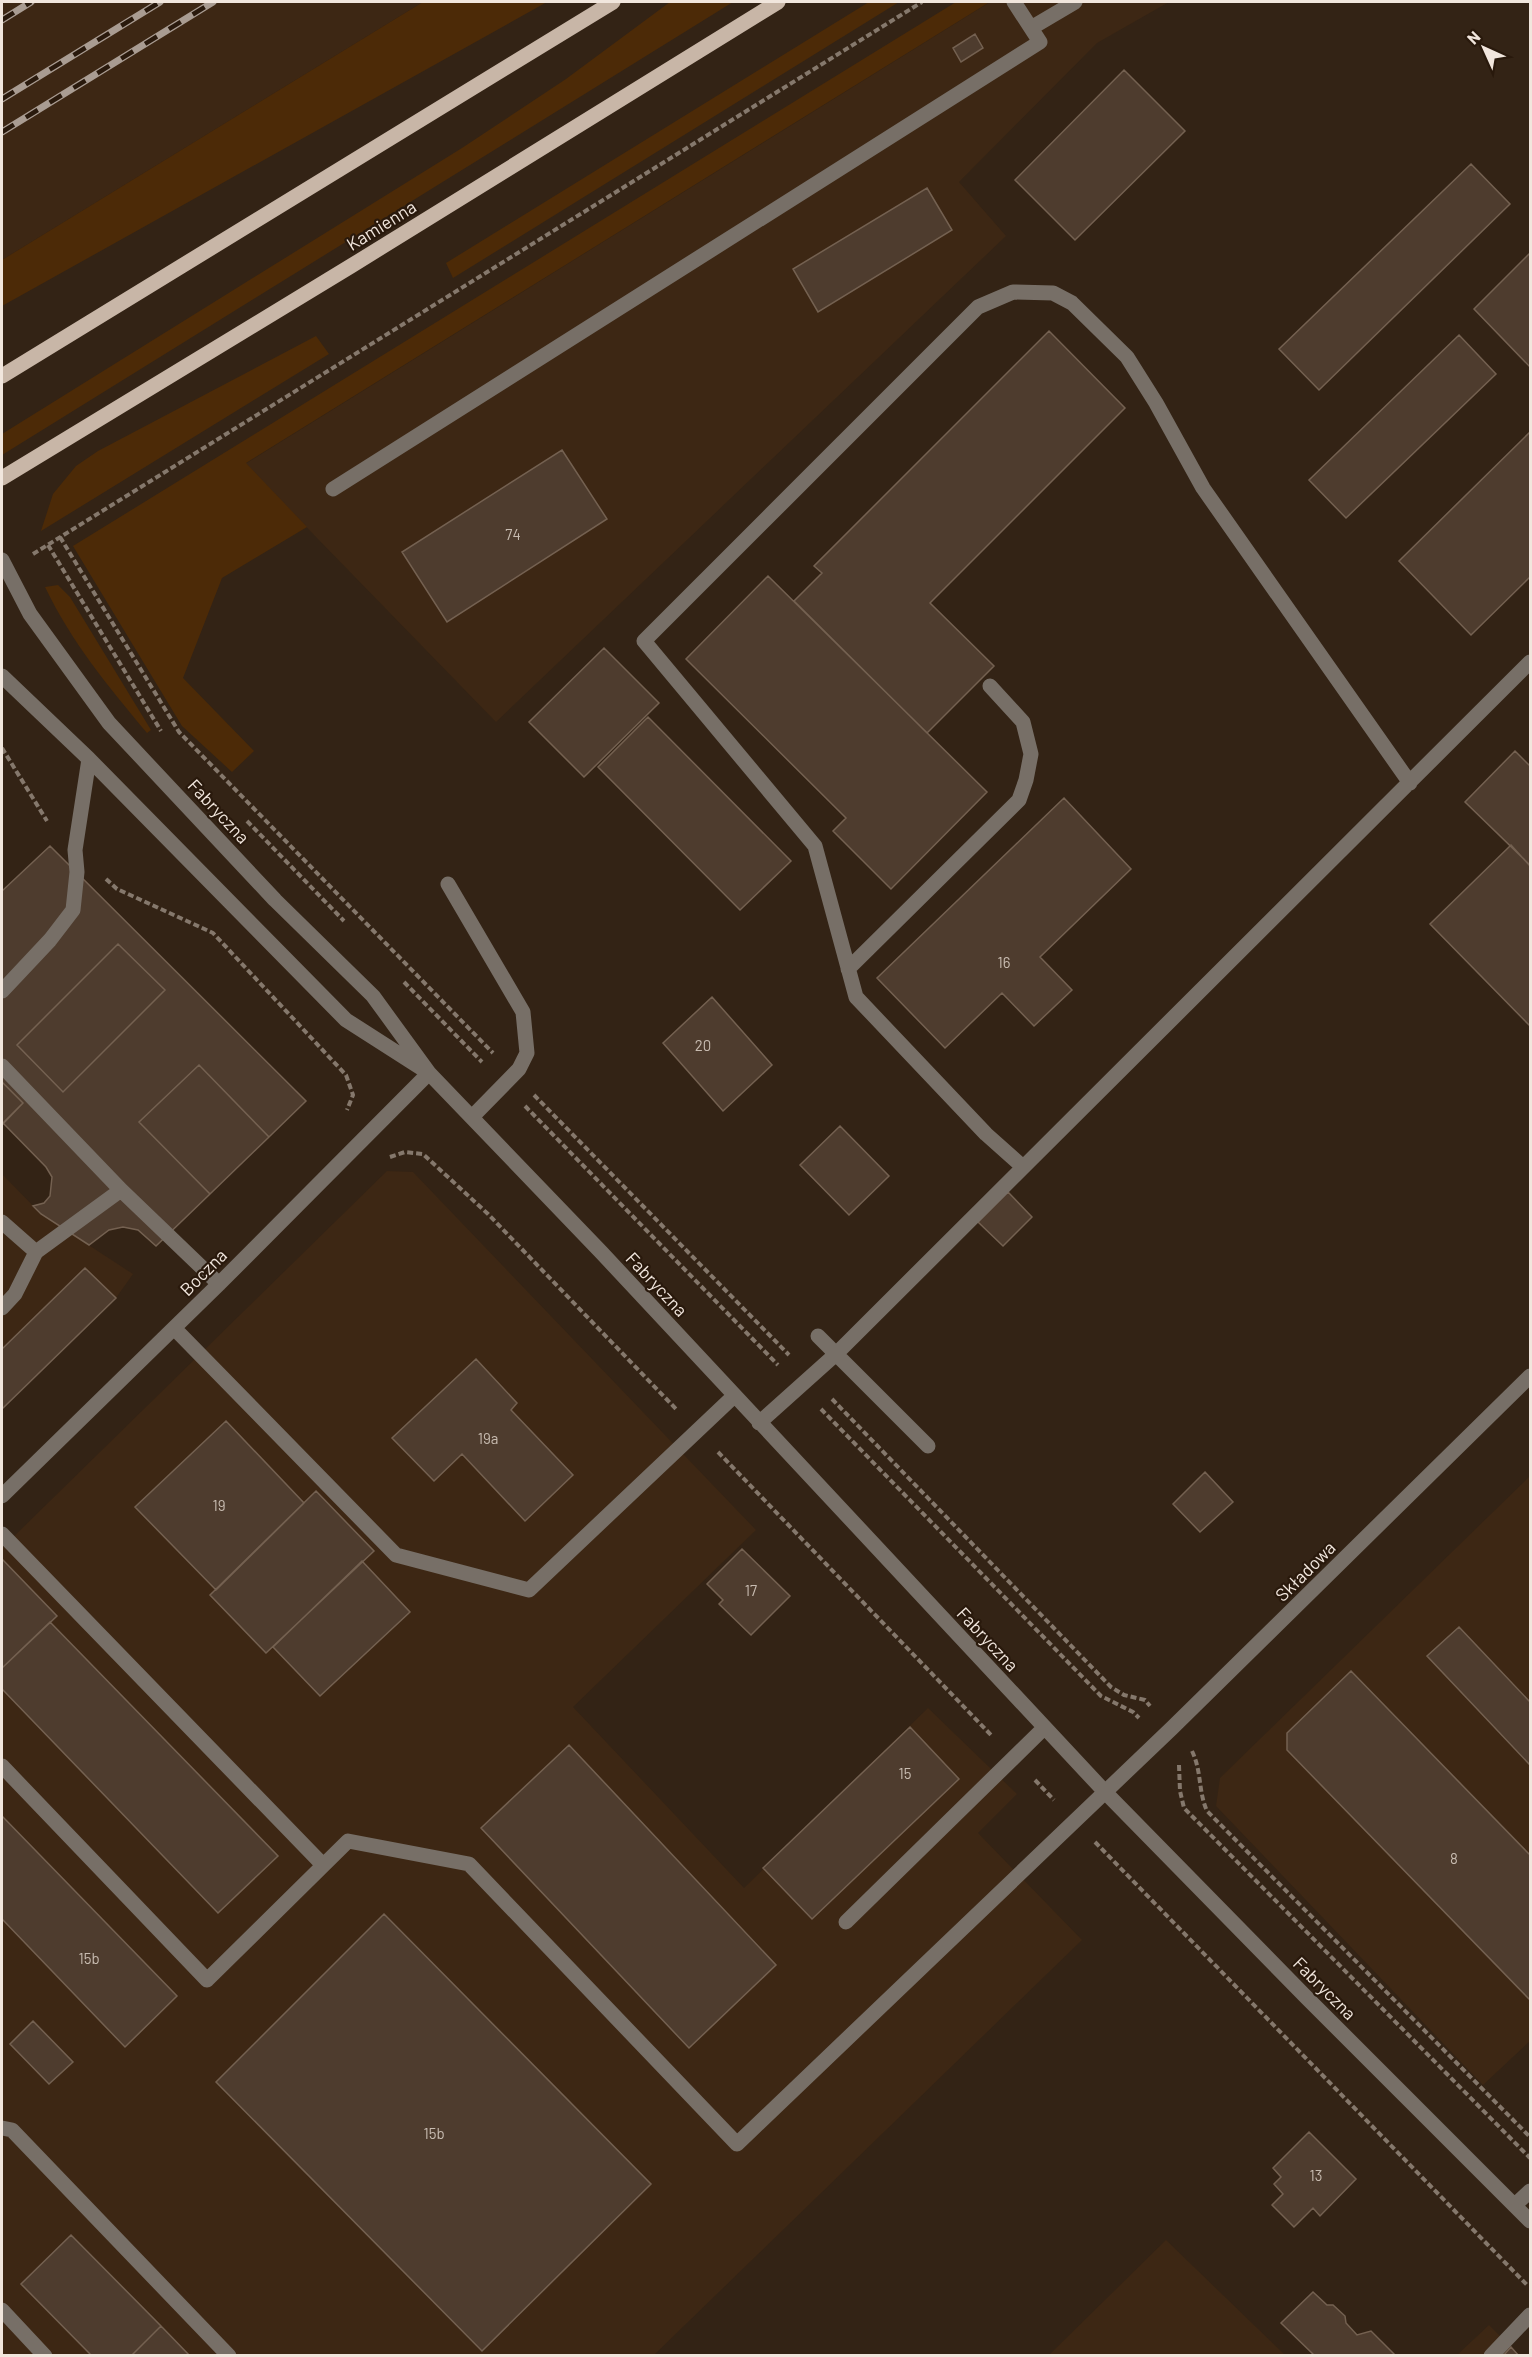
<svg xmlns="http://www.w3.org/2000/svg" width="1532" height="2357" font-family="Barlow,sans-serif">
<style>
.built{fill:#3d2714}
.green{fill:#4c2a07}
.building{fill:#4e3c2e;stroke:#746151;stroke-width:1.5;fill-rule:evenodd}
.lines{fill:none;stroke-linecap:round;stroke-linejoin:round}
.path{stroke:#85786c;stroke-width:4;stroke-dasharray:6 3;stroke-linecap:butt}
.minor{stroke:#776f67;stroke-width:15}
.major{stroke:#c8b6a7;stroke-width:15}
.rail-casing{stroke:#a99c92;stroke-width:7}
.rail{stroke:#29190c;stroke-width:4.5;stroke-dasharray:14;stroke-linecap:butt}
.labels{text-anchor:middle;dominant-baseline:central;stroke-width:4.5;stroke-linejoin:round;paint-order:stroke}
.number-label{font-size:15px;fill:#c8bcb1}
.street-label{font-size:18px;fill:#f1e6dd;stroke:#29190c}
</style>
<rect width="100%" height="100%" fill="#332315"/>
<path class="built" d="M2,2H423L2,260Z
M990,2H1169L1097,43L959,182L1006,236L496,722L245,464Z
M387,1171L413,1172L756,1530L573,1707L744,1888L928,1708L1017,1794L978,1833L1082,1940L654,2355L2,2356V1548Z
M2,1174L41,1214L133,1274L116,1298L2,1409Z
M1530,1476V2041L1483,2085L1216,1806L1220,1778Z
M1166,2240L1285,2355H1049Z
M1489,2325L1519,2355L1456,2356Z"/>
<path class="green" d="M423,2H547L2,306V260Z
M670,2H733L2,455V434L462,148L566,79Z
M869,2H899L453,278L446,263Z
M956,2L988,3L246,463L307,527L222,578L183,678L254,751L232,772L182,726L73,546Z
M316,336L329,354L41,531L53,494L76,466L98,451Z
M58,585L70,597L151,730L147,733C108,686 72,643 45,587Z"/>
<path class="building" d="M975,34L983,48L961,62L953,48Z
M1124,70L1185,131L1075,240L1015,180Z
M1471,164L1510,204L1319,390L1279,349Z
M927,188L952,230L818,312L793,269Z
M1530,253V367L1474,309Z
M1049,331L1125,408L930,603L994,666L927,733L794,601L822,573L814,566Z
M1459,335L1496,374L1346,518L1309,480Z
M1530,432V577L1471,635L1399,561Z
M562,450L607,519L447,622L402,552Z
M768,576L987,792L891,889L833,831L846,818L686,659Z
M604,648L659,703L584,777L529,722Z
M648,717L791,861L740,910L598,767Z
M1515,751L1530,766V865L1465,802Z
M1064,798L1131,869L1040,957L1072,990L1034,1026L1002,993L945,1048L877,978Z
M1511,845L1530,866V1026L1430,924Z
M50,846L306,1101L269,1137L199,1065L139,1122L210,1194L156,1246L138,1230L123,1227L109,1230L89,1245L41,1214L33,1206L44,1203L50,1196L52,1177L46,1167L3,1123L23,1103L2,1082V891ZM118,944L165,990L63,1092L17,1045Z
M118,944L165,990L63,1092L17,1045Z
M712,997L772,1065L723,1111L663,1043Z
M199,1065L269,1137L210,1194L139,1122Z
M2,1082L23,1103L2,1125Z
M840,1126L889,1176L849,1215L800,1165Z
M1008,1192L1032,1217L1003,1246L978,1222Z
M85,1268L116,1298L2,1409V1349Z
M476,1359L517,1403L511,1410L573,1475L525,1521L462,1454L434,1481L392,1438Z
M226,1421L304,1503L216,1590L135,1507Z
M1205,1472L1233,1502L1200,1532L1173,1504Z
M316,1491L374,1551L266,1653L210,1595Z
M742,1549L790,1596L751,1635L719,1604L723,1600L707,1584Z
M2,1559L57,1616L2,1668Z
M362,1561L410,1612L320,1696L273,1647Z
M50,1622L278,1856L218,1913L2,1689V1668Z
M1459,1627L1530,1702V1765L1427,1656Z
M1351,1671L1530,1855V2000L1287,1750V1733Z
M910,1727L959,1779L812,1919L763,1868Z
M569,1745L776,1965L689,2048L481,1828Z
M2,1816L177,1996L125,2047L2,1919Z
M384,1914L651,2184L482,2351L216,2082Z
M33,2021L73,2062L49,2084L10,2044Z
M1309,2132L1356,2179L1320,2216L1313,2208L1294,2227L1272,2205L1283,2194L1274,2184L1281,2177L1273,2168Z
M71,2235L161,2326L131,2356H92L21,2284Z
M1313,2292L1327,2305H1333L1345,2316L1346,2323L1357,2335L1371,2331L1396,2356H1315L1281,2323Z
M161,2326L190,2356H131Z
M1511,2347L1519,2356H1503Z"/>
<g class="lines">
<path class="path" d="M60,537L179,732L493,1053
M48,545L161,731
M33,554L922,2
M2,748L47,821
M247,821L344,921
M106,879L117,889L213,933L346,1075L353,1095L347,1110
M404,982L482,1062
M534,1095L789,1355
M525,1106L778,1365
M390,1157L405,1152L423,1154L488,1214L677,1410
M832,1399L1111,1687L1124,1695L1145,1700L1150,1706
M821,1409L1101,1696L1133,1712L1139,1718
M718,1452L992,1736
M1192,1751C1202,1772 1198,1791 1207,1811L1530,2137
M1179,1765L1180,1791L1184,1808L1530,2158
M1035,1780L1054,1800
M1095,1842L1528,2286"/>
<path class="minor" d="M1031,28L1075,2
M333,489L1040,42L1014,2
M2,560L30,614L109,723L275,900L373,996L429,1073L601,1252L1106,1793L1306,1997L1530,2221
M2,676L89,759L346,1020L421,1068
M448,884L523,1012L527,1053L519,1069L472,1117
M848,969L1019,800L1026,780L1031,754L1023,722L990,686
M2,991L50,940L73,910L77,872L75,850L89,759
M2,1066L121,1190
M1023,1167L986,1134L856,997L815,846L644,641L978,307L1013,292L1053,293L1072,303L1127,357L1156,403L1203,488L1410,783
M2,1222L36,1252L121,1190L219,1284
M2,1308L15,1294L36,1252
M174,1328L396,1555L529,1590L734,1396
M818,1336L928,1446
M759,1423L836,1354L1530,662
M2,1496L219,1284L429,1073
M2,1534L323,1865
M2,1766L207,1980L348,1841L469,1864L737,2144L1172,1728L1530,1376
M846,1922L1044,1728
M2,2128L12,2130L229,2356
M1515,2205L1530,2191
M2,2310L45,2356
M1491,2356L1530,2315"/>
<path class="major" d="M2,376L613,2
M2,478L351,266L778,2"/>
<g class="rail-casing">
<path id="rail" d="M2,20L31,2
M2,99L160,2
M2,132L213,2"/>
</g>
<use href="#rail" class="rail"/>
</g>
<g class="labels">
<g class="number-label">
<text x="513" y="534">74</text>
<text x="1004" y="962">16</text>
<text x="703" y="1045">20</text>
<text x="488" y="1438">19a</text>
<text x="219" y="1505">19</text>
<text x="751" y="1590">17</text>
<text x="905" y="1773">15</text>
<text x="1454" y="1858">8</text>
<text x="89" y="1958">15b</text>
<text x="434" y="2133">15b</text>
<text x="1316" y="2175">13</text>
</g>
<g class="street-label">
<text transform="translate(381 225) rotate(-32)">Kamienna</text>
<text transform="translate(219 811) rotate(47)">Fabryczna</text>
<text transform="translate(203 1272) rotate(-45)">Boczna</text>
<text transform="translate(657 1284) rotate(47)">Fabryczna</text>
<text transform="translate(1305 1571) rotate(-45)">Składowa</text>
<text transform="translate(988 1639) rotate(47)">Fabryczna</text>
<text transform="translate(1325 1988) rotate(45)">Fabryczna</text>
</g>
</g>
<rect width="1532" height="2357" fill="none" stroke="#f1e6dd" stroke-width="6"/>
<g transform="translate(1484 48) rotate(315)" stroke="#29190c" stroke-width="4.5" paint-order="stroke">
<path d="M0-4.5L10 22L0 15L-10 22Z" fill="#f1e6dd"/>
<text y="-9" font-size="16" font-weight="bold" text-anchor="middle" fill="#f1e6dd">N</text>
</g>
</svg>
